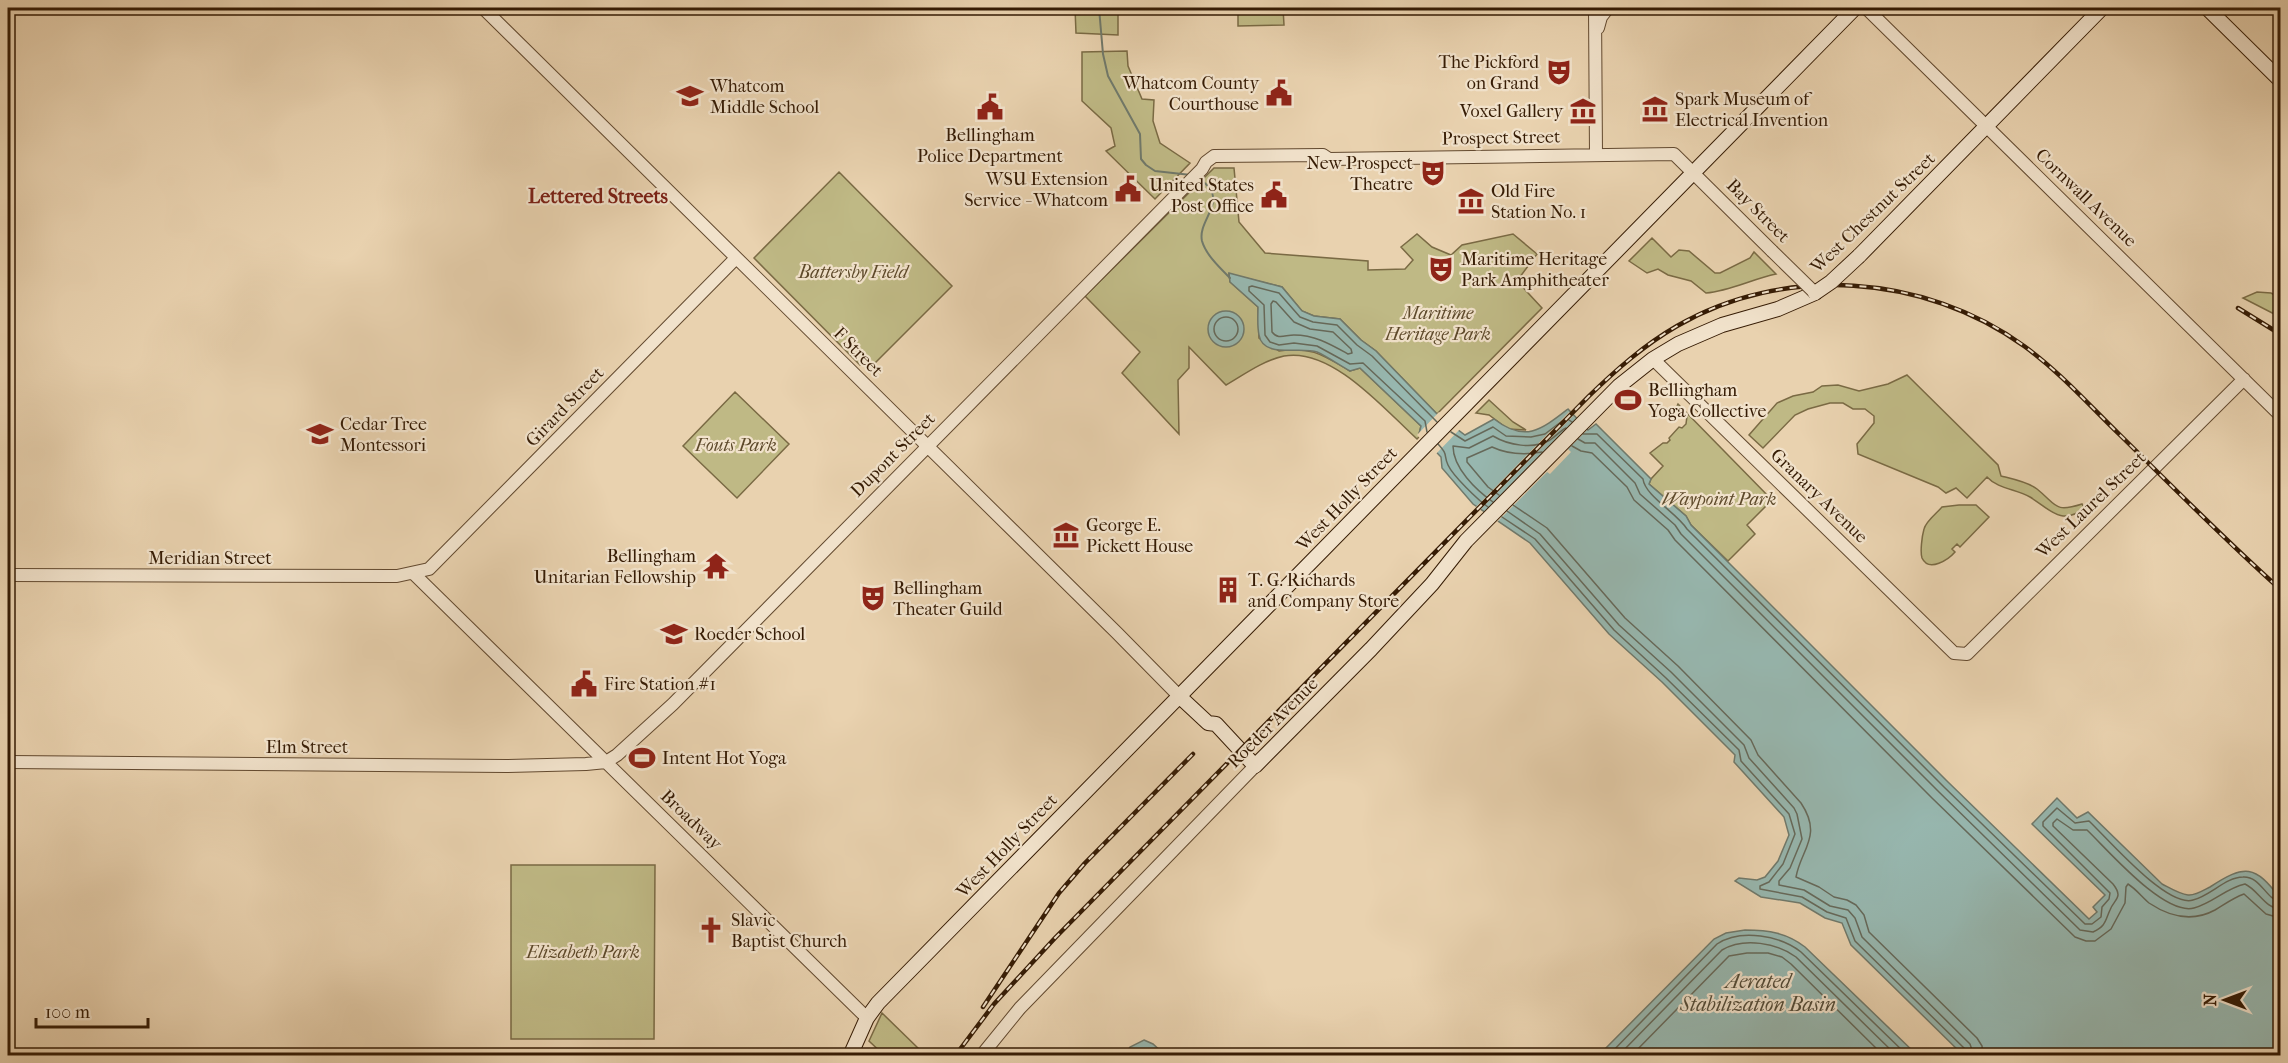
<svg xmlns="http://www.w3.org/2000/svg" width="2288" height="1063" font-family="'IM FELL French Canon',serif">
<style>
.green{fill:#bfb985;stroke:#7a6a44;stroke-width:1.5}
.water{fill:#97b7af;stroke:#70796b;stroke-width:1.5}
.pier{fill:#e9d2af}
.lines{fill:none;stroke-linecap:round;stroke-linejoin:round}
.shore{stroke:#66695a;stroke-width:1.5}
.stream{stroke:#70796b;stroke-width:2}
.tertiary-casing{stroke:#62492f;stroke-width:14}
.secondary-casing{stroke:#351b04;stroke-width:16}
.tertiary{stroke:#f1e2cb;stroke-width:12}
.secondary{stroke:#f1e2cb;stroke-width:14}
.rail-casing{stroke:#351b04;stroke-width:4.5}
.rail{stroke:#f1e2cb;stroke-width:2;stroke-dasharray:7;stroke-linecap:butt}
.tertiary-bridge-casing{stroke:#62492f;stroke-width:14;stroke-linecap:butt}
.secondary-bridge-casing{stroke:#351b04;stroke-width:16;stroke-linecap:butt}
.tertiary-bridge{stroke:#f1e2cb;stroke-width:12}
.secondary-bridge{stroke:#f1e2cb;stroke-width:14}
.labels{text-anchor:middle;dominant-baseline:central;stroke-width:4.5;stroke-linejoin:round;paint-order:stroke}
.poi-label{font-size:18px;fill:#351b04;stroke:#f1e2cb;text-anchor:start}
.street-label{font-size:18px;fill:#351b04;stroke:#f1e2cb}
.park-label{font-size:18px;font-style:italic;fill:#5e4a2b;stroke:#f1e2cb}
.neighbourhood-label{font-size:20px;font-weight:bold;fill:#7a1f14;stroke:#f1e2cb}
.water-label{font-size:20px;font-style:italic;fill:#524a37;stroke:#f1e2cb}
</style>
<rect width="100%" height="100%" fill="#e9d2af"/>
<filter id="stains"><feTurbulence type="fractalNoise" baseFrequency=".00333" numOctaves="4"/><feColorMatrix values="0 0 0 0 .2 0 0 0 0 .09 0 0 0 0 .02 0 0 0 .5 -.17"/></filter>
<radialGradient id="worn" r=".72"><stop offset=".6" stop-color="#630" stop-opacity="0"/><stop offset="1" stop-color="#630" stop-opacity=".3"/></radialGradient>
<path class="green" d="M1075,8H1118V35L1076,33Z
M1238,8H1283L1284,25L1238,26Z
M1127,51L1128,66L1142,99L1154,100L1153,121L1160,143L1190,163L1155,199L1106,151L1115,146L1111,128L1082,101V52Z
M1214,168H1234L1239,222L1265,253L1368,261V270L1405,269L1413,260L1401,247L1417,234L1432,247L1451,255L1462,245L1513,234L1537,254L1517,281L1542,308L1437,414L1376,351L1361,340L1340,319L1314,316L1302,311L1282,287L1229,274L1230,282L1258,307L1259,338L1279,351C1311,346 1323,355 1350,371L1360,368L1421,426L1419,434L1421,435L1417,439C1385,410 1332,347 1284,356C1262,361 1245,374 1226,385L1189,347V368L1178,380L1179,434L1122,373L1140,352L1085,296Z
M839,172L952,286L873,365H860L754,258Z
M1652,238L1671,257L1679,250L1689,251L1715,273H1720L1750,258L1754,252L1776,274C1752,279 1730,291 1706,293L1691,281L1668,275L1658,269L1647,273L1629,261Z
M2257,292L2271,293L2280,298V317L2243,298Z
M1907,375L1998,465L2001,476C2013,479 2028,482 2037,489C2057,505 2054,513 2082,504L2084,508C2062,527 2048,508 2030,497C2016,489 1998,489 1987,477L1967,498L1956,488L1946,493L1938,487L1858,454L1857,444L1874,423V416L1865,409H1853L1843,403H1830L1808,409L1795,415L1763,448L1749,435L1777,403L1793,396L1813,392L1822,386L1838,385L1859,391L1888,384Z
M735,392L789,444L737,498L683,446Z
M1489,400L1513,422L1526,430L1508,429L1489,415L1476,413Z
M1678,404L1772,500L1747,525L1755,534L1728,561L1691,525L1686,516L1649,484L1651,479L1663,466L1650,453L1663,443H1667L1670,440L1669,438L1679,427L1682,428L1686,424L1687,416L1677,406Z
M1959,505H1976L1989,517L1960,547L1957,544L1952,549L1955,552C1949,559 1929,573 1922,558C1920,552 1922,536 1924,529C1926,521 1937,513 1942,507Z
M511,865H655L654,1039H511Z
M882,1013L921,1051L920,1055H884L869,1041Z"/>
<path class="water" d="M1229,273L1282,287L1302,311L1314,316L1340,319L1361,340L1376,351L1437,414L1465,435L1494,419C1525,443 1541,430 1568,409L1588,430L1596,424L1651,479L1649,484L1686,516L1691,525L1948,782L2089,919L2097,912L2093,907L2105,895L2032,824L2057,798L2077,818L2088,812L2162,884C2170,888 2179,894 2188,895C2195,896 2204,890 2210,887C2245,864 2255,865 2280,898V1055H1963L1851,945L1842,923L1825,918L1800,903L1761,897L1735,881L1739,878L1757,880L1765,877L1778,861L1789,835L1784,817L1734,762L1735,755L1662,682L1609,634L1530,543L1473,504L1442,468L1441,457L1419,434L1421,426L1360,368L1350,371C1339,365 1328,357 1317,352C1300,346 1263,359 1259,335C1257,326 1258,316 1258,307L1230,282Z
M1208 329a18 18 0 1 1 36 0a18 18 0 1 1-36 0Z
M1745,930C1769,930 1787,933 1805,947L1917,1055H1599L1714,939L1726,933Z
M1144,1040L1153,1044L1165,1055H1124L1130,1047Z"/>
<path class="pier" d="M1439,412L1461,428L1435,455L1417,435Z
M1569,412L1573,416L1478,512L1474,509Z
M1576,419L1587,430L1568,449L1571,452L1550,474L1547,472L1496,523L1482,514Z"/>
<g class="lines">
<path class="shore" d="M1273,301L1276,302L1294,322L1310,329L1333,332L1351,349L1352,353L1348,354C1330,344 1315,335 1294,335C1285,335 1278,340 1272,332L1271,304Z
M1214 329a12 12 0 1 1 24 0a12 12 0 1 1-24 0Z
M1427,432L1425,421L1363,363L1350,364L1317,346L1294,343L1279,345L1270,342L1265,335L1264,305L1249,291V287L1252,286L1279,293L1300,317L1313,322L1337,325L1357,345L1372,356L1437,422
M1451,432L1465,441L1493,427L1506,436L1531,437L1545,434L1566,418L1572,422
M1583,434H1597L1643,479C1645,496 1677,513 1687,529L1944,787L2085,924H2092L2101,917L2102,907L2109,899L2110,893L2043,826V822L2057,808L2075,823L2089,821C2108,839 2167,908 2193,900C2210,896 2226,877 2243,877C2261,876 2266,900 2280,901
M1578,439L1585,443H1595L1635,483L1640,494L1675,525L1681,534L1939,792L2080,930L2093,932C2106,926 2105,921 2110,910C2114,899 2124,898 2113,884L2053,826V823L2057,819L2073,830H2087C2108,850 2164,916 2194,908C2213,903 2226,888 2245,884C2258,890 2265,908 2280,909
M1438,444C1449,456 1443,454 1448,465C1453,476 1478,500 1488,507
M1572,446L1581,451L1592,453L1627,487L1634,500L1668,530L1675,540L1932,798L2075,937L2086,941H2095L2111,929L2125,903L2126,887L2128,884C2136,889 2142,897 2149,903C2170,917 2193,922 2215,910C2225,904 2233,898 2244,894L2266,914L2280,918
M1499,495L1488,487L1467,462V458L1492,447C1507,454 1525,455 1542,452
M1493,502C1476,490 1453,468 1453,446L1469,448L1493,436C1508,445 1533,450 1550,440C1556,436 1560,431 1566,428
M1513,505L1547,528L1625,618L1678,666L1751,740L1758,755L1801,803C1823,836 1801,849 1796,877L1819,887L1834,897L1847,900L1856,905L1864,915L1869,932L1977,1038L1982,1046L1983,1056
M1507,511L1540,534L1619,625L1671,672L1744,745L1749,758L1794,808L1797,814L1802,839L1790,868L1779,881V885L1804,890L1830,906L1848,910L1855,918L1862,937L1970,1044L1974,1056
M1502,517L1535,539L1614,630L1666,678L1739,750L1741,761L1789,814L1795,834L1783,864L1769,882L1760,886V889L1802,897L1827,912L1846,918L1855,941L1965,1049L1967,1056
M1608,1056L1717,944C1741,928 1781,936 1801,952L1908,1056
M1618,1056L1722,950C1744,937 1777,943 1796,957L1897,1056
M1631,1056L1729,956L1747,953H1768L1782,957L1791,964L1884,1056"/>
<path class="stream" d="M1099,8L1103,54L1108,76L1140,134L1141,159L1146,165L1155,171L1191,175
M1199,179C1232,199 1197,219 1202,241C1206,255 1220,268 1230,278"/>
<g class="tertiary-casing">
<path id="tertiary" d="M483,8L1117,633L1179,696
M1595,8L1596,155
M1866,8L2280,415
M1598,28L1601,17L1608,8
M1653,359L1954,653L1967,654L2244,379
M413,573L867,1018
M8,575L397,576L429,569L736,258
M8,762L506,766L586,764L606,762L617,755L673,704L1202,169L1206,162L1214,156L1323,155L1329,159L1674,154L1772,251
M981,1056L1020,1008L1255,766"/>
</g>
<g class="secondary-casing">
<path id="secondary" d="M2207,8L2280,80
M1859,256L2102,8
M1179,696L1208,723L1216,724L1255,766L1371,649L1432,584L1466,541L1619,386L1653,359L1678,344L1722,325L1778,309L1815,293
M850,1056L867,1018L878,1003L1855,8"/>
</g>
<use href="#tertiary" class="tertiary"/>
<use href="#secondary" class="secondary"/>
<g class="rail-casing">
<path id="rail" d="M2238,308L2280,334
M983,1007L1059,893L1085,863L1193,754
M955,1056L994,1004L1055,938L1589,396C1616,370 1644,345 1677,326C1784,264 1925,274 2024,346C2060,372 2089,405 2120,435C2173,487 2225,540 2280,589"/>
</g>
<use href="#rail" class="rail"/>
<g class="tertiary-bridge-casing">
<path id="tertiary-bridge" d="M1772,251L1815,293"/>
</g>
<g class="secondary-bridge-casing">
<path id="secondary-bridge" d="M1815,293L1831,282L1859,256"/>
</g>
<use href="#tertiary-bridge" class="tertiary-bridge"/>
<use href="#secondary-bridge" class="secondary-bridge"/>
</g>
<defs>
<g id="theatre-bare" transform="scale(2.07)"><path d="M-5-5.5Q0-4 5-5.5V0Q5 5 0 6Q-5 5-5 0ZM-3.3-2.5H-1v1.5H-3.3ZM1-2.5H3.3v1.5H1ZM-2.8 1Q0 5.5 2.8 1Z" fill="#8f2418" stroke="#f1e2cb" stroke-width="2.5" paint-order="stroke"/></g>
<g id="civic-bare" transform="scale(2.07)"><path d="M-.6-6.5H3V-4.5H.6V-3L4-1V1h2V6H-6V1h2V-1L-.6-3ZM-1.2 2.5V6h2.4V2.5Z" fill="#8f2418" stroke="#f1e2cb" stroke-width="2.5" paint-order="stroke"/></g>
<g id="school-bare" transform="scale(2.07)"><path d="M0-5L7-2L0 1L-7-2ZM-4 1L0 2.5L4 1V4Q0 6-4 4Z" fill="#8f2418" stroke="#f1e2cb" stroke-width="2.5" paint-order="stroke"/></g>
<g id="museum-bare" transform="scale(2.07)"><path d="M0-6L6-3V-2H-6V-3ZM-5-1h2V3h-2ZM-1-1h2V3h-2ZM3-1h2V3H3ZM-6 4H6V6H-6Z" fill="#8f2418" stroke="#f1e2cb" stroke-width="2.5" paint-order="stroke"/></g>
<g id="stadium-bare" transform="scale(2.07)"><path d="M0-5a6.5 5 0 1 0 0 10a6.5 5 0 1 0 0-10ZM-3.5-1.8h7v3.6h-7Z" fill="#8f2418" stroke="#f1e2cb" stroke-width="2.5" paint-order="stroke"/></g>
<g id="temple-bare" transform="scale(2.07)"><path d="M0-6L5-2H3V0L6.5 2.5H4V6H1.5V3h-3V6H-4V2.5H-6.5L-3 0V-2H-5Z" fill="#8f2418" stroke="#f1e2cb" stroke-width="2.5" paint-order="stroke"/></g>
<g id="building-bare" transform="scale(2.07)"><path d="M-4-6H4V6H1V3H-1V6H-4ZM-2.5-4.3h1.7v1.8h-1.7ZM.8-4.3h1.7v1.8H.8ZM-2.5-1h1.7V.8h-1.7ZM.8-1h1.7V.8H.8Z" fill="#8f2418" stroke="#f1e2cb" stroke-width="2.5" paint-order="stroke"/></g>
<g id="church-bare" transform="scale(2.07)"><path d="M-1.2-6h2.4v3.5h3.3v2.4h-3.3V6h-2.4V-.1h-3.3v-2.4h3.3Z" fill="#8f2418" stroke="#f1e2cb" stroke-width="2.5" paint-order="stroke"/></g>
</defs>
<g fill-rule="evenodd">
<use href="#theatre-bare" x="1559" y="72"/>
<use href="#civic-bare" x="1279" y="93"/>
<use href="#school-bare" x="690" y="96"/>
<use href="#civic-bare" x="990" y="107"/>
<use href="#museum-bare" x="1655" y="109"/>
<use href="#museum-bare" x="1583" y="111"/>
<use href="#theatre-bare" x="1433" y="173"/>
<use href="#civic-bare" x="1128" y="189"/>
<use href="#civic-bare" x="1274" y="195"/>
<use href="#museum-bare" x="1471" y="201"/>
<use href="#theatre-bare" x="1441" y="269"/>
<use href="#stadium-bare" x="1628" y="400"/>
<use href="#school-bare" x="320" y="434"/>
<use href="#museum-bare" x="1066" y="535"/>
<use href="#temple-bare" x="716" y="566"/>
<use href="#building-bare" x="1228" y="590"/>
<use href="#theatre-bare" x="873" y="598"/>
<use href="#school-bare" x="674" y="634"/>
<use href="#civic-bare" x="584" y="684"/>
<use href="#stadium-bare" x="642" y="758"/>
<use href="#church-bare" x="711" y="930"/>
</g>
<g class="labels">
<g class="poi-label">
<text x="1539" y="62" text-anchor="end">The Pickford<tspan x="1539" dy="21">on Grand</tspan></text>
<text x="1259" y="83" text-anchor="end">Whatcom County<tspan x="1259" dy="21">Courthouse</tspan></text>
<text x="710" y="86">Whatcom<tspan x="710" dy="21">Middle School</tspan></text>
<text x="1675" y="99">Spark Museum of<tspan x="1675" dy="21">Electrical Invention</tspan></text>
<text x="1563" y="111" text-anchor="end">Voxel Gallery</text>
<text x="990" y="135" text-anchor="middle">Bellingham<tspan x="990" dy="21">Police Department</tspan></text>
<text x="1413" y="163" text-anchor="end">New Prospect<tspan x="1413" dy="21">Theatre</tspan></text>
<text x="1108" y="179" text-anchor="end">WSU Extension<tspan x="1108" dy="21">Service - Whatcom</tspan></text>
<text x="1254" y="185" text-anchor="end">United States<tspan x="1254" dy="21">Post Office</tspan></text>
<text x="1491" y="191">Old Fire<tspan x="1491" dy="21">Station No. 1</tspan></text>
<text x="1461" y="259">Maritime Heritage<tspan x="1461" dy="21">Park Amphitheater</tspan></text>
<text x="1648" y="390">Bellingham<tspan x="1648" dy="21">Yoga Collective</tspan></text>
<text x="340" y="424">Cedar Tree<tspan x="340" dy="21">Montessori</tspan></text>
<text x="1086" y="525">George E.<tspan x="1086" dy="21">Pickett House</tspan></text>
<text x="696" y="556" text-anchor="end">Bellingham<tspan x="696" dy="21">Unitarian Fellowship</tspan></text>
<text x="1248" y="580">T. G. Richards<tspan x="1248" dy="21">and Company Store</tspan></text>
<text x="893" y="588">Bellingham<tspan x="893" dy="21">Theater Guild</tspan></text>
<text x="694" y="634">Roeder School</text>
<text x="604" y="684">Fire Station #1</text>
<text x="662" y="758">Intent Hot Yoga</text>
<text x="731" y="920">Slavic<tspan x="731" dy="21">Baptist Church</tspan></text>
</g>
<g class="street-label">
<text transform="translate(1501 138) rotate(-1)">Prospect Street</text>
<text transform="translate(2086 198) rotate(44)">Cornwall Avenue</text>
<text transform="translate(1758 211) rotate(45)">Bay Street</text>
<text transform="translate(1873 213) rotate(-44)">West Chestnut Street</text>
<text transform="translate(858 352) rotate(45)">F Street</text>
<text transform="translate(565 407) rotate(-46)">Girard Street</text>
<text transform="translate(893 455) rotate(-45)">Dupont Street</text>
<text transform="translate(1819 496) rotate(44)">Granary Avenue</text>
<text transform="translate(1347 499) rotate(-46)">West Holly Street</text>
<text transform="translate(2091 505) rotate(-44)">West Laurel Street</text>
<text x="210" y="558">Meridian Street</text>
<text transform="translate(1273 723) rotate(-45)">Roeder Avenue</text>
<text x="307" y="747">Elm Street</text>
<text transform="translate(691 820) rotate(44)">Broadway</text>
<text transform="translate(1007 846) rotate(-46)">West Holly Street</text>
</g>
<g class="park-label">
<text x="853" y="272">Battersby Field</text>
<text x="1438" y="313">Maritime<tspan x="1438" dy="21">Heritage Park</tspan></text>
<text x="736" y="445">Fouts Park</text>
<text x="1719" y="499">Waypoint Park</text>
<text x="583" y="952">Elizabeth Park</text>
</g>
<g class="neighbourhood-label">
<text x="598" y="196">Lettered Streets</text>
</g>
<g class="water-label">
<text x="1758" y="981">Aerated<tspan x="1758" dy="23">Stabilization Basin</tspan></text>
</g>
</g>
<rect width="2288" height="1063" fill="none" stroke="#e9d2af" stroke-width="30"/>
<rect x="9" y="9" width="2270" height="1045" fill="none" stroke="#351b04" stroke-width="3"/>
<rect x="15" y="15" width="2258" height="1033" fill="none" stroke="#351b04" stroke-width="1.5"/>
<g transform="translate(2225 1000) rotate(270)" stroke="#f1e2cb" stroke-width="4.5" paint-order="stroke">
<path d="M0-4.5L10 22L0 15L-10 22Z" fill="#351b04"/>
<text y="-9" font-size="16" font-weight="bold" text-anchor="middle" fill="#351b04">N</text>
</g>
<path d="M36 1018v9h112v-9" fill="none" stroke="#351b04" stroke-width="3"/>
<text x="45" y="1018" font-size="18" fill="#351b04" stroke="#f1e2cb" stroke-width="4.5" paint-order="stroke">100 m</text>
<rect width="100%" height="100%" filter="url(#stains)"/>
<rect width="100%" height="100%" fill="url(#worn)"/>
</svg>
